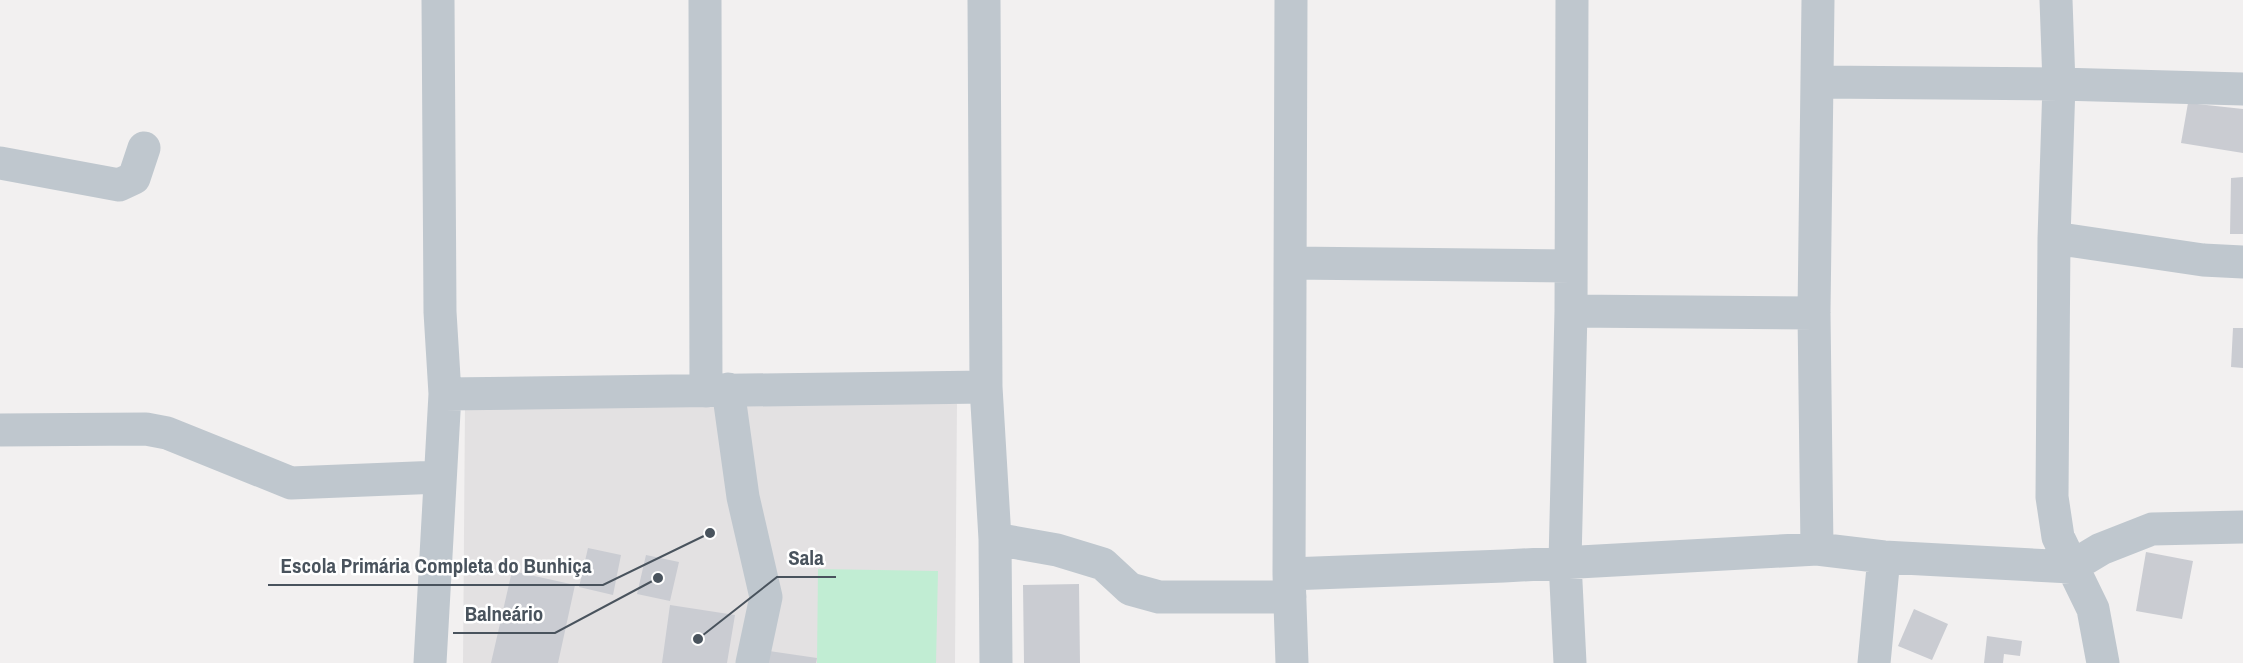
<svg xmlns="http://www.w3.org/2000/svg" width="2243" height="663" font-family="'Archivo Narrow',sans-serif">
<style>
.education{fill:#e3e1e2}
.green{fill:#c1edd3}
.building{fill:#caccd2}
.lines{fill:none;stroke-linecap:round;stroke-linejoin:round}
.minor{stroke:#bfc7ce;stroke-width:33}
.leader{fill:none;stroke:#49535d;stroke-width:2}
.callout-dot{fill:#49535d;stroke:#fff;stroke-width:2}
.callout-label{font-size:21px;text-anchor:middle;font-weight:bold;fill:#49535d;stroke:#fff;stroke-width:5;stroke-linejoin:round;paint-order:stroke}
</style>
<rect width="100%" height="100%" fill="#f2f0f0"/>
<path class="education" d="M465,401L957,404L955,663H463Z"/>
<path class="green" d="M818,569L938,571L936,663H817Z"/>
<path class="building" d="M2188,103L2243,109V153L2181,143Z
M2243,177V234H2230L2231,178Z
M2233,328H2243V368L2231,367Z
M588,548L621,555L613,595L579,587Z
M2146,552L2193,561L2182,619L2136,611Z
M646,555L679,562L670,601L637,594Z
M512,571L575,585L558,663H491Z
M1079,584L1080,663H1024L1023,585Z
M670,605L735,615L727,663H662Z
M1914,609L1948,624L1932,660L1898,646Z
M1987,636L2022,641L2020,656L2004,654L2003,663H1984Z
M769,651L817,658L816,663H767Z"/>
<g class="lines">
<path class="minor" d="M705,0L706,391
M984,0L986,387L995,539L996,663
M1291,0L1289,574L1292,663
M2056,0L2059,84L2054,238L2052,497L2058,537L2093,609L2103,663
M1819,82L2059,84L2243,89
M0,163L119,185L134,178L144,148
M2054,238L2203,260L2243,262
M1291,263L1570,266
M1571,311L1814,313
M728,389L743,497L766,597L752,663
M445,394L986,387
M0,430L146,429L167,433L291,483L440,477
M995,539L1057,550L1103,564L1130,589L1159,597H1290
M1817,549L1814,313L1818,0
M1289,574L1504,566L1817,549L1884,557L2071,567L2101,549L2152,529L2243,527
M430,663L445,394L440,312L438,0
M1570,663L1565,562L1571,311L1572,0
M1874,663L1884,557"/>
</g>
<path class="leader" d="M698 639L777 577H836M710 533L603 585H268M658 578L555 633H453"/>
<g class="callout-dot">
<circle cx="698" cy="639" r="6"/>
<circle cx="710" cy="533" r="6"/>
<circle cx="658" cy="578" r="6"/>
</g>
<g class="callout-label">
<text x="806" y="565">Sala</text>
<text x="436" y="573">Escola Primária Completa do Bunhiça</text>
<text x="504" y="621">Balneário</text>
</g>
</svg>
